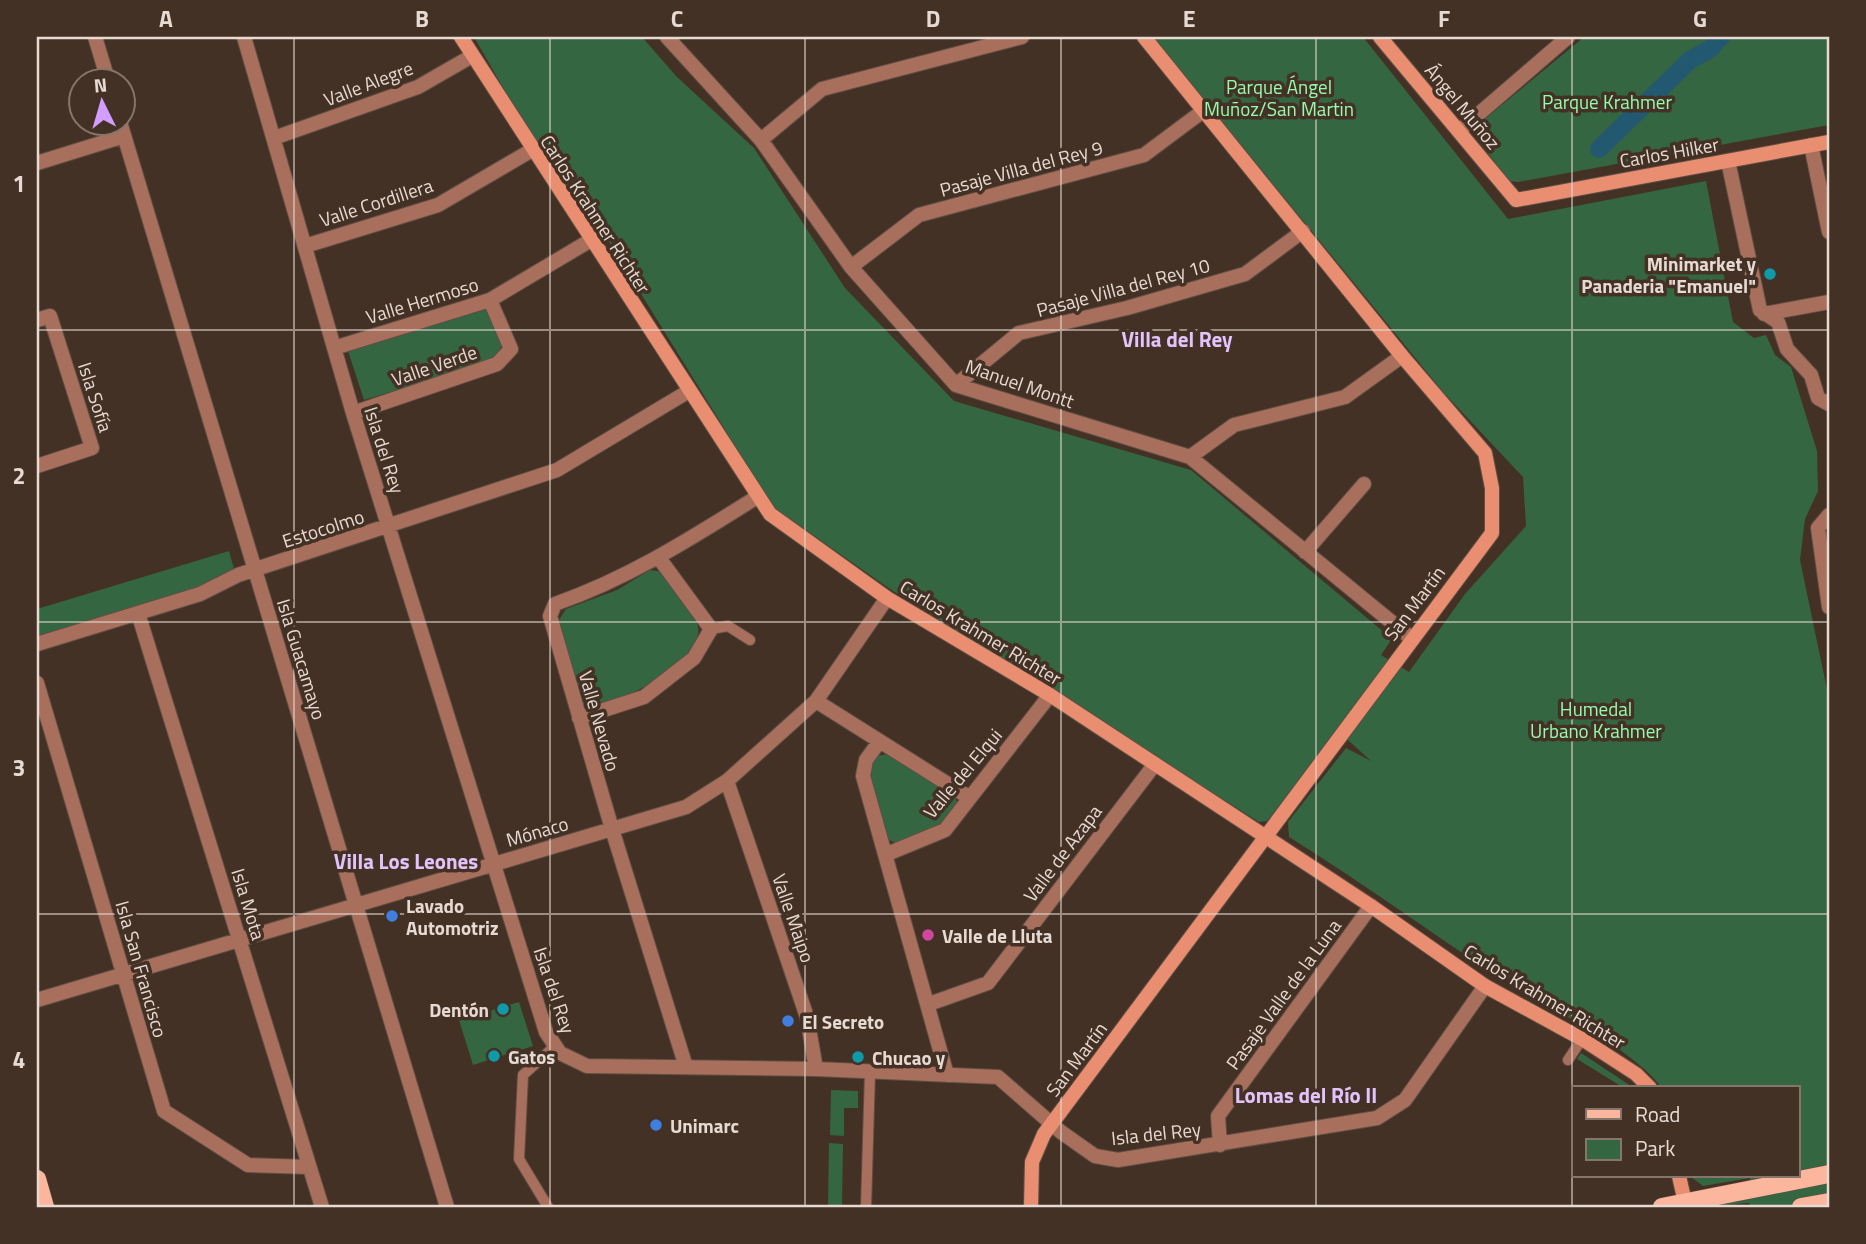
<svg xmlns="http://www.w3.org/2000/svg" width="1866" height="1244" font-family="'Titillium Web',sans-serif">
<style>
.green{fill:#346641}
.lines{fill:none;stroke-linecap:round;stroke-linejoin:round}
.canal{stroke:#235871;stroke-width:18}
.lane-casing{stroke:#614f44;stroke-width:12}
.street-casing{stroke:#614f44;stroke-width:16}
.secondary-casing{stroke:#614f44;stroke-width:16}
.primary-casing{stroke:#614f44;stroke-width:19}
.lane{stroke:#a96f5d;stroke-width:10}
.street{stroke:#a96f5d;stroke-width:14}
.secondary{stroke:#e98e70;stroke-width:14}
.primary{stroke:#fdb69e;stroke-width:18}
.grid{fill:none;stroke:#e6dad2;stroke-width:2;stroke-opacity:0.55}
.culture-dot{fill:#0f9aa8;stroke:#443125;stroke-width:2.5}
.shop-dot{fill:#3f7fe0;stroke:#443125;stroke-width:2.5}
.hotel-dot{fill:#d1479c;stroke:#443125;stroke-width:2.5}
.labels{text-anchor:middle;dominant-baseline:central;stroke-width:7;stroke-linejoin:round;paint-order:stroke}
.street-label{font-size:19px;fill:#e6dad2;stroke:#443125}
.park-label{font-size:19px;fill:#93fcad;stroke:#443125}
.poi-label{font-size:19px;font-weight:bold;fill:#e6dad2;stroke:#443125;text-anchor:start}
.neighbourhood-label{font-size:21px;font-weight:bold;fill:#e1c4fb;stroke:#443125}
.neatline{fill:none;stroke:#e6dad2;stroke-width:2.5}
.grid-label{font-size:23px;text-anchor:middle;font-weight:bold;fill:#e6dad2}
</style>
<rect width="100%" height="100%" fill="#443125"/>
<path class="green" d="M474,37H642L677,77L754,148L845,288L954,401L1191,470L1392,639L1381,655L1409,672L1465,594L1526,526L1523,477L1444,393L1153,37H1363L1508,219L1706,181L1733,322L1754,338L1766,335L1775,355L1791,367L1817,451L1818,491L1805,519L1800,560L1829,699V1207H1750L1749,1203L1697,1207L1749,1197L1750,1178L1703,1186L1690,1176H1798V1088H1662C1631,1047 1549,1008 1503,980C1431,933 1362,882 1289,837L1288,822L1346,748L1371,761L1338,731L1267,821L1259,822L890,589L773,507L586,205L545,161Z
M1584,37H1829V125L1518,182L1509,181L1477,139L1480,123Z
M482,308L492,314L503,344L492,362L364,400L348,351Z
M229,551L237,580L37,639V609Z
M650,570L664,572C672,585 696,613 698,627C705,661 609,714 581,704L557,623L566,609L617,590Z
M888,754L955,796L958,805L940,829L901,844L888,840L868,774L876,756Z
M519,1002L533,1046L473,1065L459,1020Z
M1581,1053L1634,1088H1624L1577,1059Z
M831,1090L858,1091V1108H844V1136L830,1135Z
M829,1143L843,1144L842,1207H828Z"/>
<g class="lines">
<path class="canal" d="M1599,149L1690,60L1710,49L1721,37"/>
<g class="lane-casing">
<path id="lane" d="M711,629L728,626L750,640
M1568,1060L1582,1039
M548,1207L519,1159L523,1075L554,1047
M866,1207L870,1072"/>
</g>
<g class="street-casing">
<path id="street" d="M95,37L108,80
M244,37L353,413L546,1032L560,1053L587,1066L816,1069L998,1077L1061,1132L1095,1156L1118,1160L1377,1118L1405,1100L1485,986
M667,37L761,140L851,267L956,385L1190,457L1411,638
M120,122L447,1207
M1459,131L1568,37
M274,138L418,87L472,56
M761,140L822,89L1022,37
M1811,145L1829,232
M1728,161L1760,310L1778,322L1787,349L1811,375L1818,398L1829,404
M37,163L124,136
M305,246L438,205L532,150
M851,267L919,215L1144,155L1203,111
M1764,314L1829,302
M37,320L50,316L92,448L37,466
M334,348L490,300L591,240
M956,385L1019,333L1127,308L1245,274L1303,231
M353,413L497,364L511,349L490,300
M1190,457L1234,425L1345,397L1402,356
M1829,515L1818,528L1829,607
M1305,552L1364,484
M138,613L322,1207
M37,644L200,594L238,575L557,470L689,391
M37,683L164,1111L248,1165L309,1167
M816,701L970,798
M579,718L644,697L694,658L711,629L659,558
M879,742L866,760L863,776L947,1075
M727,781L807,1017L816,1069
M887,854L945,830L1050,695
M37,1000L686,807L727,781L816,701L887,598
M929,1004L988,983L1155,764
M686,1067L612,829L550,616L555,604C629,578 690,539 757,497
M1220,1145L1218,1116L1371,906"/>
</g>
<g class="secondary-casing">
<path id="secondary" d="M461,37L770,514L887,598L1050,695L1371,906L1485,986L1582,1039L1636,1074L1650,1088
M1380,37L1516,200L1829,142
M1679,1176L1686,1207
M1031,1207L1032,1162L1044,1134L1492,533V488L1485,453L1402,356L1144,37"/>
</g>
<g class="primary-casing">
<path id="primary" d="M37,1179L45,1207
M1662,1207L1829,1174
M1801,1207L1829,1202"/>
</g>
<use href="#lane" class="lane"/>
<use href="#street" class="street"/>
<use href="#secondary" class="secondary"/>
<use href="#primary" class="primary"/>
</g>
<path class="grid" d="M294,37V1207M550,37V1207M805,37V1207M1061,37V1207M1316,37V1207M1572,37V1207M37,330H1829M37,622H1829M37,914H1829"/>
<g class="culture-dot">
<circle cx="1770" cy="274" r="7"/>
<circle cx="503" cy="1009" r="7"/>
<circle cx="494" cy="1056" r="7"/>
<circle cx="858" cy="1057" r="7"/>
</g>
<g class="shop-dot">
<circle cx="392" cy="916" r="7"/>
<circle cx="788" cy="1021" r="7"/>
<circle cx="656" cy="1125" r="7"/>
</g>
<circle class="hotel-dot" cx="928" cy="935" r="7"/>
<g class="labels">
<g class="street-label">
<text transform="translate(368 83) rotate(-21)">Valle Alegre</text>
<text transform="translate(1463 106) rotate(50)">Ángel Muñoz</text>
<text transform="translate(1669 152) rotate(-10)">Carlos Hilker</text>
<text transform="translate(1021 168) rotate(-15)">Pasaje Villa del Rey 9</text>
<text transform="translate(376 202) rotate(-18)">Valle Cordillera</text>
<text transform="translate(596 214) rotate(57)">Carlos Krahmer Richter</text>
<text transform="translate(1123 287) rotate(-15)">Pasaje Villa del Rey 10</text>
<text transform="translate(422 300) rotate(-17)">Valle Hermoso</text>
<text transform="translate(434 365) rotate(-19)">Valle Verde</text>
<text transform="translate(1020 383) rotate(19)">Manuel Montt</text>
<text transform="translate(96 397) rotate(72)">Isla Sofía</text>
<text transform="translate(385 450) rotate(72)">Isla del Rey</text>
<text transform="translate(323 528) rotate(-18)">Estocolmo</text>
<text transform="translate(1414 603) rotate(-53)">San Martín</text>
<text transform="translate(981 632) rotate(31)">Carlos Krahmer Richter</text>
<text transform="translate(302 659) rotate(73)">Isla Guacamayo</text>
<text transform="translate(600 721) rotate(74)">Valle Nevado</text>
<text transform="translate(962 773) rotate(-50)">Valle del Elqui</text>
<text transform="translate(537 831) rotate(-16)">Mónaco</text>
<text transform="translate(1062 853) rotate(-53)">Valle de Azapa</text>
<text transform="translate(249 904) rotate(73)">Isla Mota</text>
<text transform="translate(794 918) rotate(71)">Valle Maipo</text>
<text transform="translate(142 969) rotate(74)">Isla San Francisco</text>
<text transform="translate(555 990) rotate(71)">Isla del Rey</text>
<text transform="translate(1283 994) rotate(-54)">Pasaje Valle de la Luna</text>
<text transform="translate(1545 996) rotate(31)">Carlos Krahmer Richter</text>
<text transform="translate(1076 1059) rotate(-53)">San Martín</text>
<text transform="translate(1156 1133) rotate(-6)">Isla del Rey</text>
</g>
<g class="park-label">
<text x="1279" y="86">Parque Ángel<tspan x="1279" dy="22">Muñoz/San Martin</tspan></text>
<text x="1607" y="101">Parque Krahmer</text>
<text x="1596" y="708">Humedal<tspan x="1596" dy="22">Urbano Krahmer</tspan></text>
</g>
<g class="poi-label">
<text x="1756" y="263" text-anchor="end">Minimarket y<tspan x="1756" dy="22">Panaderia "Emanuel"</tspan></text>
<text x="406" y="905">Lavado<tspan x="406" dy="22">Automotriz</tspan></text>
<text x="942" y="935">Valle de Lluta</text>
<text x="489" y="1009" text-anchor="end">Dentón</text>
<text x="802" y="1021">El Secreto</text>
<text x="508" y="1056">Gatos</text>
<text x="872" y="1057">Chucao y</text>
<text x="670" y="1125">Unimarc</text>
</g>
<g class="neighbourhood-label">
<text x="1177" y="339">Villa del Rey</text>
<text x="406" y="861">Villa Los Leones</text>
<text x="1306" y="1095">Lomas del Río II</text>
</g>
</g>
<rect width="1866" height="1244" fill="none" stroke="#443125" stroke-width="77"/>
<rect x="1572" y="1086" width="228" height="91" fill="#443125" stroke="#85756a" stroke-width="2"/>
<rect x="1586" y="1109" width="35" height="10" fill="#fdb69e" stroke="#85756a" stroke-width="2"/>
<text x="1635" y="1122" font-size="21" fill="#e6dad2">Road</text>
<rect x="1586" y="1139" width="35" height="21" fill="#346641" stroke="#85756a" stroke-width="2"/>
<text x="1635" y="1156" font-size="21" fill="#e6dad2">Park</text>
<g transform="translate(102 102) rotate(355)"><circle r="33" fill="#443125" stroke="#85756a" stroke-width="2"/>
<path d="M0-5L12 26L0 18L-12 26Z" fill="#d29dfd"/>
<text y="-10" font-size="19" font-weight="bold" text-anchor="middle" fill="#e6dad2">N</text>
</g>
<rect x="38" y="38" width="1790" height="1168" class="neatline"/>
<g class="grid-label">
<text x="166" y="27">A</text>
<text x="422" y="27">B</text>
<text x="677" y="27">C</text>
<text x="933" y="27">D</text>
<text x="1189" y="27">E</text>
<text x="1444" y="27">F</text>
<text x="1700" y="27">G</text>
<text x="19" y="192">1</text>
<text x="19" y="484">2</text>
<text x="19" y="776">3</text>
<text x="19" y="1068">4</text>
</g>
</svg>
